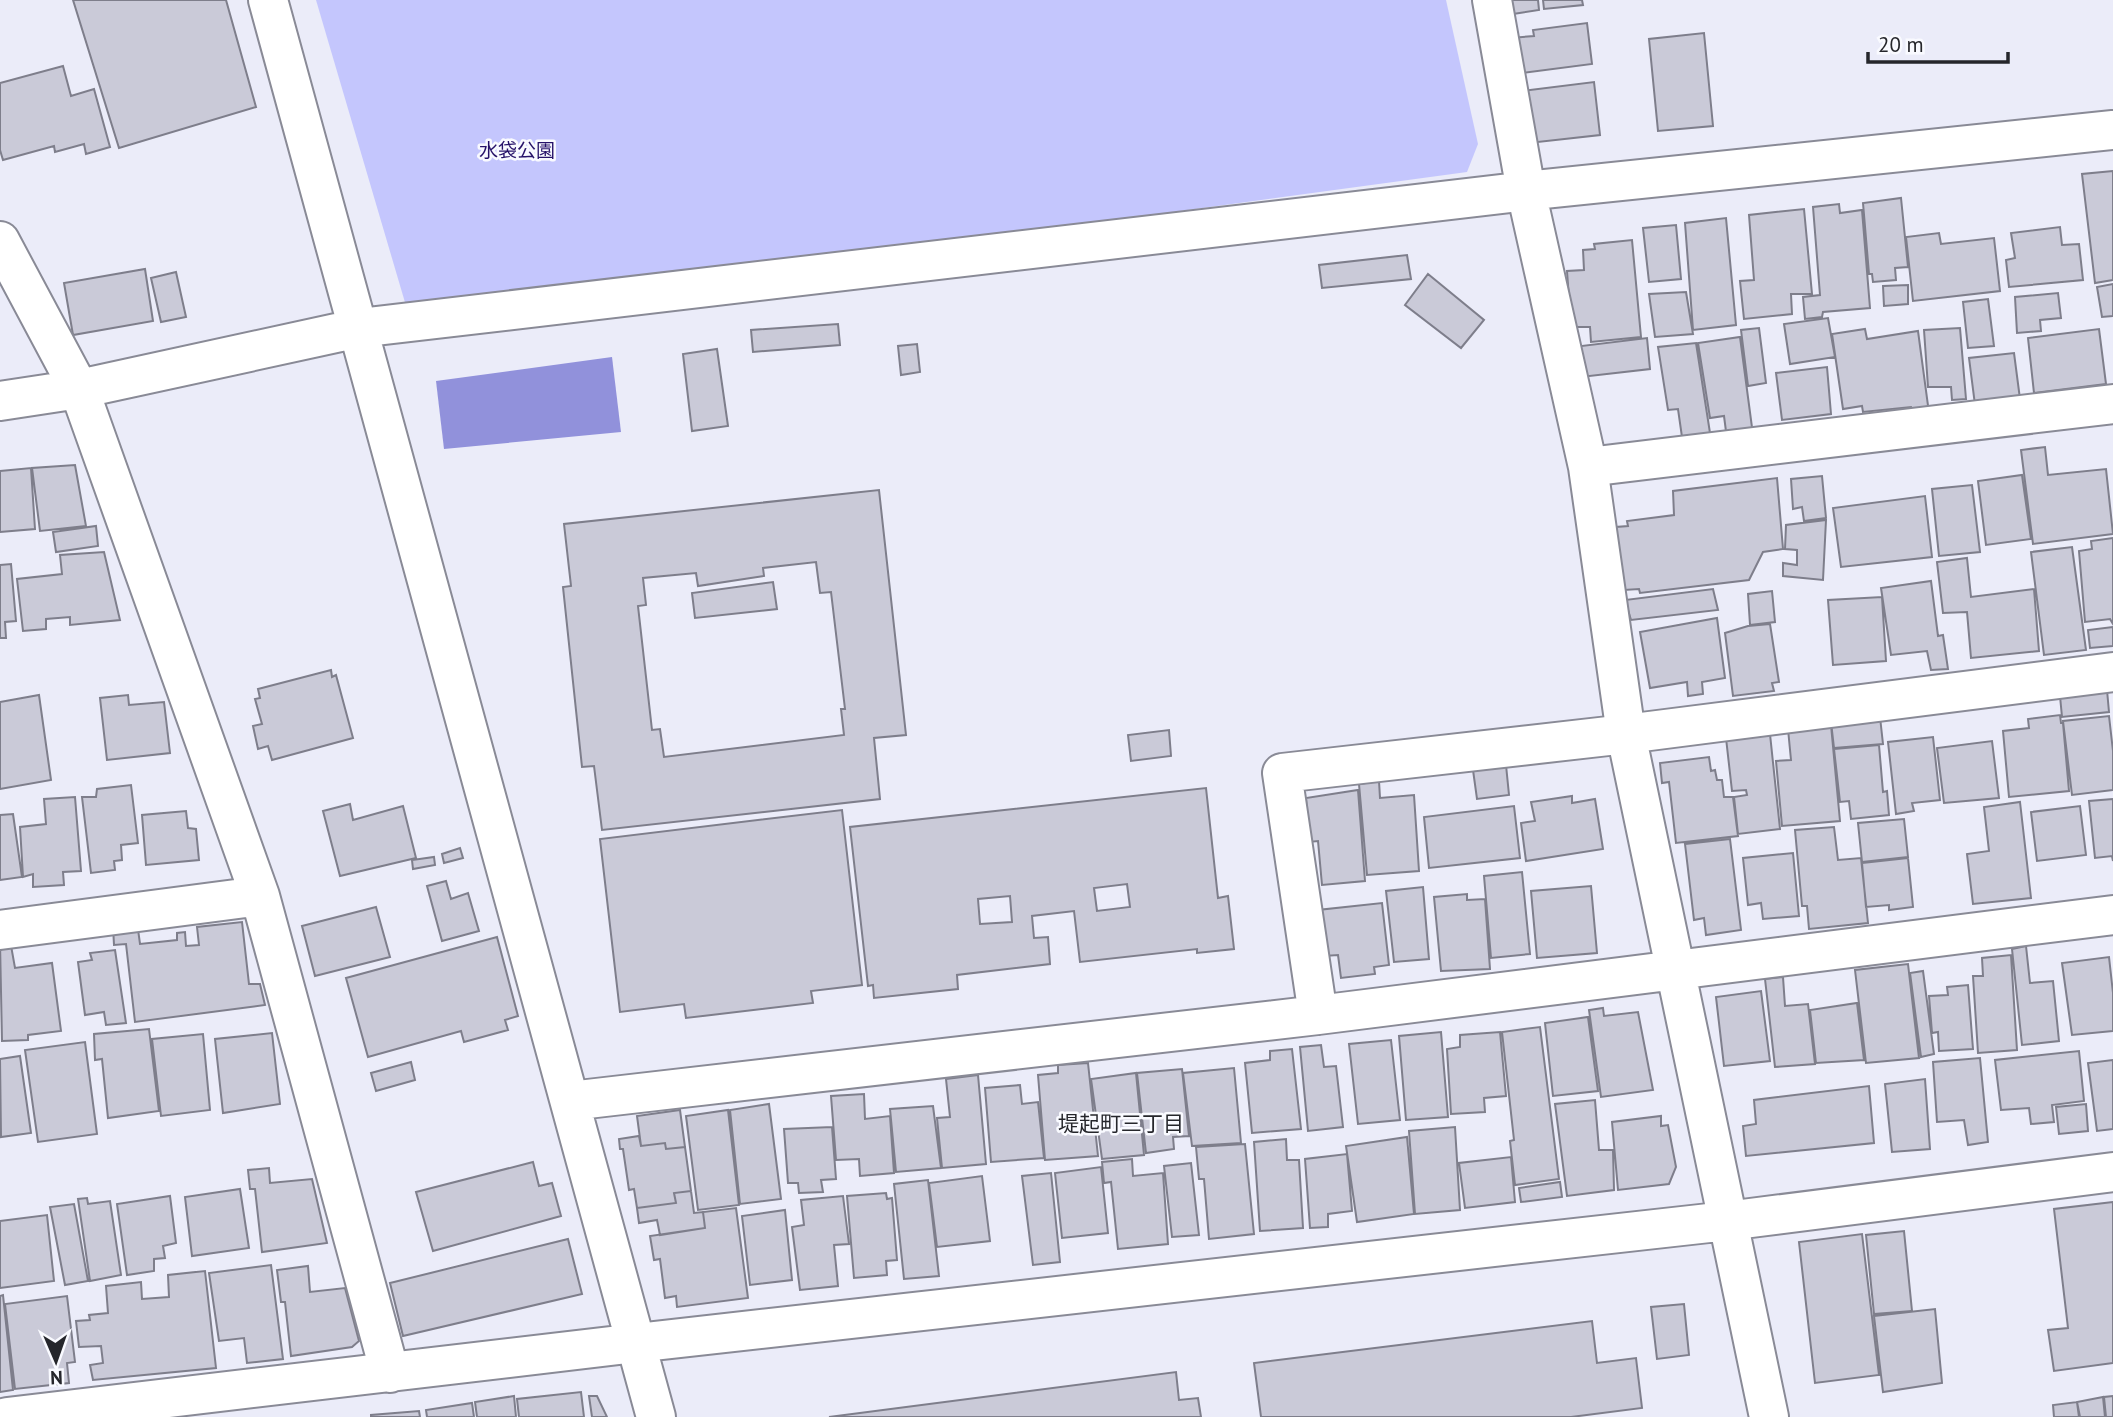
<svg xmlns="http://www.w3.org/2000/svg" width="2113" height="1417" font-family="'PT Sans','Noto Sans JP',sans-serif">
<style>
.green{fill:#c4c6fd}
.water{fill:#9191db}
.building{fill:#cacad8;stroke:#7e7e8b;stroke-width:2;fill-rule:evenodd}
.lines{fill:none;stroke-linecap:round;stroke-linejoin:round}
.minor-casing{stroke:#898a96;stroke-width:42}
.minor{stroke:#fff;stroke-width:38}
.labels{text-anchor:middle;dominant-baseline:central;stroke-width:5;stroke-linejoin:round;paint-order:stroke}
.park-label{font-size:19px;fill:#261269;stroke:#f9faff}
.neighbourhood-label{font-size:21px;fill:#25262b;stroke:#f9faff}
</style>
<rect width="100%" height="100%" fill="#ebecf9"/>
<path class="green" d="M316,0H1446L1478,144L1467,172L409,316Z"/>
<path class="water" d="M612,357L621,432L444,449L436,381Z"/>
<path class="building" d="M73,0H226L256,107L119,148Z
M1498,0H1538L1539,10L1500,16Z
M1543,0H1582L1583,5L1544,9Z
M1587,23L1592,64L1514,74L1510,38L1534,36L1533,30Z
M1704,33L1713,126L1658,131L1649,39Z
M63,66L71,96L94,89L110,147L86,154L84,144L55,152L54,146L3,160L0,150V83Z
M1594,82L1600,135L1529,143L1522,91Z
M2113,171V280L2095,283L2082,174Z
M1901,198L1908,267L1895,268L1896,280L1873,282L1872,274H1869L1863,203Z
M1839,204L1840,213L1862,210L1870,308L1823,312L1822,317L1805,319L1803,297L1820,295L1813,207Z
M1804,209L1812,294H1791L1792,314L1744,319L1740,281L1754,280L1749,215Z
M1726,218L1736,325L1693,330L1685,223Z
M1676,225L1681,279L1649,282L1643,228Z
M2060,227L2062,245L2079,244L2083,280L2009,287L2006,260L2015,258L2011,233Z
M1939,233L1941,244L1994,238L2000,291L1913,301L1906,237Z
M1632,240L1641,337L1591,342L1590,327H1571L1567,271L1584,270L1583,250L1595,249L1594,244Z
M1407,255L1411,279L1322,288L1319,265Z
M145,269L153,321L73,335L64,283Z
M176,272L186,317L161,322L151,278Z
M1428,274L1484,320L1461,348L1405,305Z
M2113,284V316L2102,317L2097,287Z
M1908,285V304L1884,306L1883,286Z
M1686,292L1693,334L1655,337L1649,294Z
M2058,293L2061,318L2040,320L2041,331L2017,333L2015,297Z
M1988,299L1994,346L1968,348L1963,302Z
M1828,318L1835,357L1790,364L1784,324Z
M838,324L840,345L753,352L751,330Z
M1759,328L1766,383L1748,386L1741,330Z
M1960,328L1966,399L1952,400L1951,387H1928L1924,330Z
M1865,329L1867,339L1918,331L1929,413L1913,414L1911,407L1863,412L1862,406L1843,409L1832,334Z
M2099,329L2106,384L2034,393L2028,338Z
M1740,337L1753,435L1727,439L1724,416L1710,418L1698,343Z
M1647,338L1650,369L1581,377L1573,347Z
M1696,343L1710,433L1682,437L1678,409L1668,410L1658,347Z
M917,344L920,372L901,375L898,346Z
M717,349L728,426L692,431L683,354Z
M2014,353L2020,399L1975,405L1969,358Z
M1827,367L1831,414L1782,420L1776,373Z
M2045,447L2048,475L2106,469L2113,534L2033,544L2021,450Z
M75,465L86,526L40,531L32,468Z
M31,468L35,529L0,532V471Z
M2022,475L2031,539L1986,545L1978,481Z
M1822,476L1826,518L1804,521L1802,507L1793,509L1791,479Z
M1777,478L1783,549L1763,552L1749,580L1640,593L1639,589L1624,590L1616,527L1628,526L1627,521L1674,515L1673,491Z
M1972,485L1980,552L1939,556L1932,489Z
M879,490L906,735L874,738L880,799L602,830L594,766L582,767L563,587L571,586L564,524ZM816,562L820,593L831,592L845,709H841L844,735L664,757L660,729L652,730L638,606L646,605L643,578L696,573L698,586L764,576L763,568Z
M1925,496L1932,557L1841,567L1833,508Z
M1826,520L1823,580L1783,576V563L1797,565V550L1785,549L1786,525Z
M96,526L98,546L56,552L53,532Z
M2113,538V624L2110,619L2085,622L2079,551L2092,549L2091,541Z
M2072,547L2086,650L2044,655L2031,552Z
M104,552L120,620L70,625V617L46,619V629L23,631L17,579L62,574L60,555Z
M1967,558L1971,597L2034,589L2039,651L1971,658L1967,612L1943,613L1937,562Z
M11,564L16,621L5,622L6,638H0V565Z
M1931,581L1938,636L1943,635L1948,669L1931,670L1927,651L1891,655L1881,588Z
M773,582L777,609L695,618L692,593Z
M1713,589L1718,610L1631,620L1625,600Z
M1772,591L1775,622L1750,625L1748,594Z
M1882,597L1886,661L1833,665L1828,600Z
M1717,618L1725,678L1702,682L1703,694L1688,696L1687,682L1650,688L1640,632Z
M1770,624L1779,682L1772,683L1774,691L1733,696L1725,633L1748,626Z
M2113,627V646L2090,648L2088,630Z
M331,670L332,677L336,675L353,738L272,760L268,746L258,749L253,726L262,724L255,699L260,698L258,689Z
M2107,690L2109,712L2062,717L2060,696Z
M39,695L51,780L0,789V702Z
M128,695L129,705L164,702L170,753L107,760L100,698Z
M2060,715L2061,723H2063L2069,791L2009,797L2003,731L2029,728L2028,719Z
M2109,716L2113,751V790L2072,795L2063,721Z
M1880,717L1883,744L1834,748L1831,722Z
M1831,725L1840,821L1782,826L1776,761L1791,760L1788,729Z
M1169,730L1171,756L1131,761L1128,735Z
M1770,734L1780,829L1738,834L1734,797L1747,795L1746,790L1732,791L1726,738Z
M1933,737L1940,800L1912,803L1914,811L1896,814L1888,742Z
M1992,741L1999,798L1944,803L1937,748Z
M1879,745L1883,792L1887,791L1889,815L1851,819L1849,801L1840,802L1834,749Z
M1709,757L1711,771L1715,770L1717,780H1722L1724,797H1733L1738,836L1676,843L1669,782L1662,783L1660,763Z
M1506,765L1509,795L1477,799L1473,770Z
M1379,781L1380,798L1414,795L1419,871L1367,875L1359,784Z
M131,785L138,843L121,845L122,860L114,861L115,870L91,873L82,797H96L97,789Z
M1206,788L1218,898L1228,896L1234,949L1197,953V949L1080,962L1074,911L1032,916L1034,938L1048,937L1050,964L957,975L958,989L874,998L873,985L868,986L850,827ZM1127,884L1130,907L1097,911L1094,888ZM1010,896L1012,922L980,924L978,899Z
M1358,790L1365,881L1322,885L1318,841L1309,842L1306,798Z
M1572,796V803L1595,799L1603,849L1526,861L1521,823L1535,821L1531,802Z
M75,797L81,871L63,872L64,885L33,887V874L23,877L20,827L46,824L44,799Z
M2113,799V861L2112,856L2095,858L2089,801Z
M2020,802L2031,898L1973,904L1967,854L1989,851L1984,807Z
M350,804L353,820L403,806L416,858L340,876L323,811Z
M1514,806L1520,858L1429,868L1424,817Z
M2080,806L2086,855L2037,861L2031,812Z
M842,810L862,985L811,991L813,1003L686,1018L684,1004L620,1012L600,839Z
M186,811L188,828L196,829L199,860L146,865L142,815Z
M13,814L22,877L0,880V815Z
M1904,819L1908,857L1862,862L1858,823Z
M1834,827L1838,860L1861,858L1868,923L1809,929L1807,906H1802L1795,830Z
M1730,839L1741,930L1706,935L1704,918L1694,920L1685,844Z
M460,848L463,858L444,863L442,854Z
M1793,853L1799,916L1763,919L1761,903L1748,905L1743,858Z
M434,857L435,865L413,869L412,860Z
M1908,858L1913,907L1889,910V905L1866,907L1862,863Z
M1522,872L1530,954L1491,958L1484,876Z
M446,881L451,899L468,893L479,931L442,941L427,886Z
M1591,886L1597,953L1537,958L1531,891Z
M1423,887L1429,959L1394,962L1386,891Z
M1467,894V900L1485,899L1490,969L1441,971L1434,897Z
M1382,903L1389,965L1374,967L1375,974L1341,978L1338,955L1324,956L1318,910Z
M376,907L390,957L315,976L302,926Z
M137,922L140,944L177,940V933L185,932L186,946L199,945L197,927L242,922L249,984H260L265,1005L135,1022L126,944L114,945L113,926Z
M497,937L518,1016L505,1020L508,1030L464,1042L461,1031L368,1057L346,978Z
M10,940L15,968L52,963L61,1031L28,1035V1040L2,1041L0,942Z
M2026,946L2030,983L2053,981L2059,1041L2022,1045L2012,949Z
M115,950L126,1023L106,1025L104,1012L85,1015L78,962L92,960L90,953Z
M2011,955L2017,1050L1978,1053L1973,976H1983L1982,958Z
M2109,957L2113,993V1031L2072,1035L2062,963Z
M1908,964L1919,1058L1866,1063L1855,970Z
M1923,971L1934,1054L1921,1057L1910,973Z
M1783,977L1785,1006L1808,1004L1815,1064L1775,1067L1765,979Z
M1968,985L1973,1049L1939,1051L1938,1032L1932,1033L1929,996L1948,995L1947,987Z
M1761,991L1770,1061L1724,1066L1716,997Z
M1857,1003L1864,1060L1816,1063L1810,1010Z
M1603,1008L1604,1016L1638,1012L1653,1090L1601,1097L1589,1010Z
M1588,1017L1598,1091L1553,1096L1545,1023Z
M1540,1027L1559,1179L1515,1185L1510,1141L1514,1140L1502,1032Z
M149,1029L159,1111L108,1118L102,1059L95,1060L94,1034Z
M1441,1032L1448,1117L1406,1120L1399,1036Z
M1500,1032L1506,1096L1484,1098L1485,1112L1451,1114L1447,1049L1460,1047V1035Z
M272,1033L280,1104L223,1113L215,1039Z
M203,1034L210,1110L161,1116L152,1039Z
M1391,1040L1400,1120L1358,1124L1349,1044Z
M85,1042L97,1134L38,1142L25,1050Z
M1321,1045L1324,1067L1336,1066L1343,1127L1308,1131L1300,1047Z
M1292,1049L1301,1129L1252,1133L1245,1063L1270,1060V1051Z
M2079,1051L2084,1101L2052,1105L2054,1122L2031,1124L2029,1108L2001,1110L1995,1060Z
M20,1056L31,1133L1,1137L0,1059Z
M1980,1058L1988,1142L1968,1145L1964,1120L1937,1122L1933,1062Z
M2113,1060V1129L2097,1131L2088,1063Z
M411,1062L415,1080L376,1091L371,1073Z
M1088,1063L1098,1156L1045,1160L1038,1075L1058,1073V1065Z
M1234,1068L1241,1143L1192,1146L1183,1073Z
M1182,1069L1189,1136L1173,1137L1174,1149L1146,1153L1137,1073Z
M1136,1073L1144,1155L1102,1159L1091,1079Z
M978,1075L986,1164L942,1168L937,1118L950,1117L946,1079Z
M1925,1079L1930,1149L1892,1152L1885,1084Z
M1020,1085L1022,1104L1038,1102L1044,1158L991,1162L985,1088Z
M1869,1086L1874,1143L1746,1156L1743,1126L1756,1124L1754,1100Z
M864,1094L865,1119L890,1116L894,1173L860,1176L859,1159L836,1160L831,1096Z
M1595,1100L1599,1150H1613L1614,1190L1567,1196L1555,1104Z
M769,1104L781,1199L740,1204L730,1110Z
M2086,1104L2088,1131L2059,1134L2056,1107Z
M933,1106L941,1168L896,1172L890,1109Z
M680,1110L685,1147L666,1149L665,1143L641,1146L637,1116Z
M728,1110L739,1205L698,1210L686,1116Z
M1661,1116V1126L1668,1125L1676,1167L1669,1184L1618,1190L1612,1122Z
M832,1127L836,1179L821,1180L823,1192L799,1193L798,1183H788L784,1129Z
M1455,1127L1460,1210L1415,1214L1409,1131Z
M639,1136L641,1146L665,1143L666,1149L685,1147L691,1191L674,1193L676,1203L637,1208L634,1189L629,1190L623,1149H620L619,1139Z
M1407,1137L1414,1214L1357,1222L1346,1146Z
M1286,1139L1287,1160H1299L1303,1228L1260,1231L1254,1142Z
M1245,1144L1254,1234L1209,1239L1204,1179H1199L1196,1147Z
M1347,1154L1352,1211L1328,1214V1227L1310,1228L1305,1159Z
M1511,1157L1515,1202L1465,1208L1459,1163Z
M1132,1159L1133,1176L1163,1173L1168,1244L1118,1249L1111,1182L1104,1183L1102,1162Z
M533,1162L539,1186L552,1183L561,1216L433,1251L416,1192Z
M1191,1163L1199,1235L1172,1237L1164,1166Z
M1101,1167L1108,1233L1062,1238L1055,1173Z
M269,1168L270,1183L312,1179L327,1243L262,1252L255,1189H250L248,1170Z
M1051,1173L1060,1262L1033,1265L1022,1176Z
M982,1176L990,1241L937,1247L929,1183Z
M928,1180L939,1276L904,1279L894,1184Z
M1560,1182L1562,1197L1521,1202L1519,1188Z
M240,1189L249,1248L192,1256L185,1197Z
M691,1191L694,1213L703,1212L705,1228L660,1235L657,1220L639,1223L637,1208L676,1203L674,1193Z
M886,1193L887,1199L892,1198L897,1260L886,1261L887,1275L854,1278L847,1196Z
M170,1196L176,1243L163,1246L165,1258L154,1259V1271L127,1275L117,1204Z
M843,1196L849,1244L834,1245L838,1286L800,1290L792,1227L804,1225L801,1200Z
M87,1198L88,1204L110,1201L121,1275L90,1281L78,1199Z
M2113,1202V1363L2054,1371L2048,1330L2068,1328L2054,1209Z
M74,1204L88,1281L65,1285L50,1207Z
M736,1208L748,1298L677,1307L676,1296L665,1298L660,1259L654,1260L650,1236L705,1228L703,1212Z
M785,1210L792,1280L750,1285L742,1216Z
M47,1215L54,1281L0,1288V1221Z
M1904,1231L1912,1311L1874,1314L1866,1235Z
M1862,1234L1879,1375L1815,1383L1799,1242Z
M568,1239L582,1294L403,1336L390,1283Z
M271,1265L283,1359L247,1363L244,1338L219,1341L209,1273Z
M308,1266L310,1292L345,1288L359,1341L352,1347L291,1356L285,1302H281L277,1270Z
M205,1271L216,1368L93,1380L90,1365L103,1363L101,1346L79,1347L76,1321L90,1320L89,1315L108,1313L106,1286L141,1282L142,1299L169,1297L168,1275Z
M3,1295L13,1390L0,1392V1296Z
M67,1296L75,1362L67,1363L69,1383L15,1389L5,1304Z
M1684,1304L1689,1355L1657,1359L1651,1307Z
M1935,1309L1942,1383L1883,1392L1874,1316Z
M1592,1321L1597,1363L1636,1358L1642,1408L1571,1417H1261L1254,1363Z
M1176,1372L1179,1400L1198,1398L1201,1417H829Z
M581,1392L584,1417H519L517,1399Z
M514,1396L516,1417H477L475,1402Z
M589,1396H597L607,1417H592Z
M2113,1396V1417H2106L2104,1397Z
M2103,1397L2105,1417H2080L2077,1402Z
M2077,1402L2079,1417H2054L2053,1405Z
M472,1403L474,1417H427L426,1410Z
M419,1411L420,1417H371V1415Z"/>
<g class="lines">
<g class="minor-casing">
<path id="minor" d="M268,0L656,1417
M1492,0L1526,191L1588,467L1626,734L1769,1417
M0,241L79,389L260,896L390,1373
M0,401L79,389L359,328L1526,191L2113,130
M1588,467L2113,404
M0,930L260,896
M1318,1015L1282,773L1626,734L2113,672
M570,1101L1318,1015L2113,915
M7,1417L636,1343L1727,1221L2113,1172"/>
</g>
<use href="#minor" class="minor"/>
</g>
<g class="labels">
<g class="park-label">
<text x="517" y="150">水袋公園</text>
</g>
<g class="neighbourhood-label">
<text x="1121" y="1123">堤起町三丁目</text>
</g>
</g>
<g transform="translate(56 1361) rotate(178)" stroke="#f9faff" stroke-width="5" paint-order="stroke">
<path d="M0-5L12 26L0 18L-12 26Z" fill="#25262b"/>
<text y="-10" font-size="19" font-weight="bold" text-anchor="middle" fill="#25262b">N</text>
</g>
<path d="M1868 52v10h140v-10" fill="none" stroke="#25262b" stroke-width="3.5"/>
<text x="1878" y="52" font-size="21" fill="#25262b" stroke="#f9faff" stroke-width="5" paint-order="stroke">20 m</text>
</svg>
